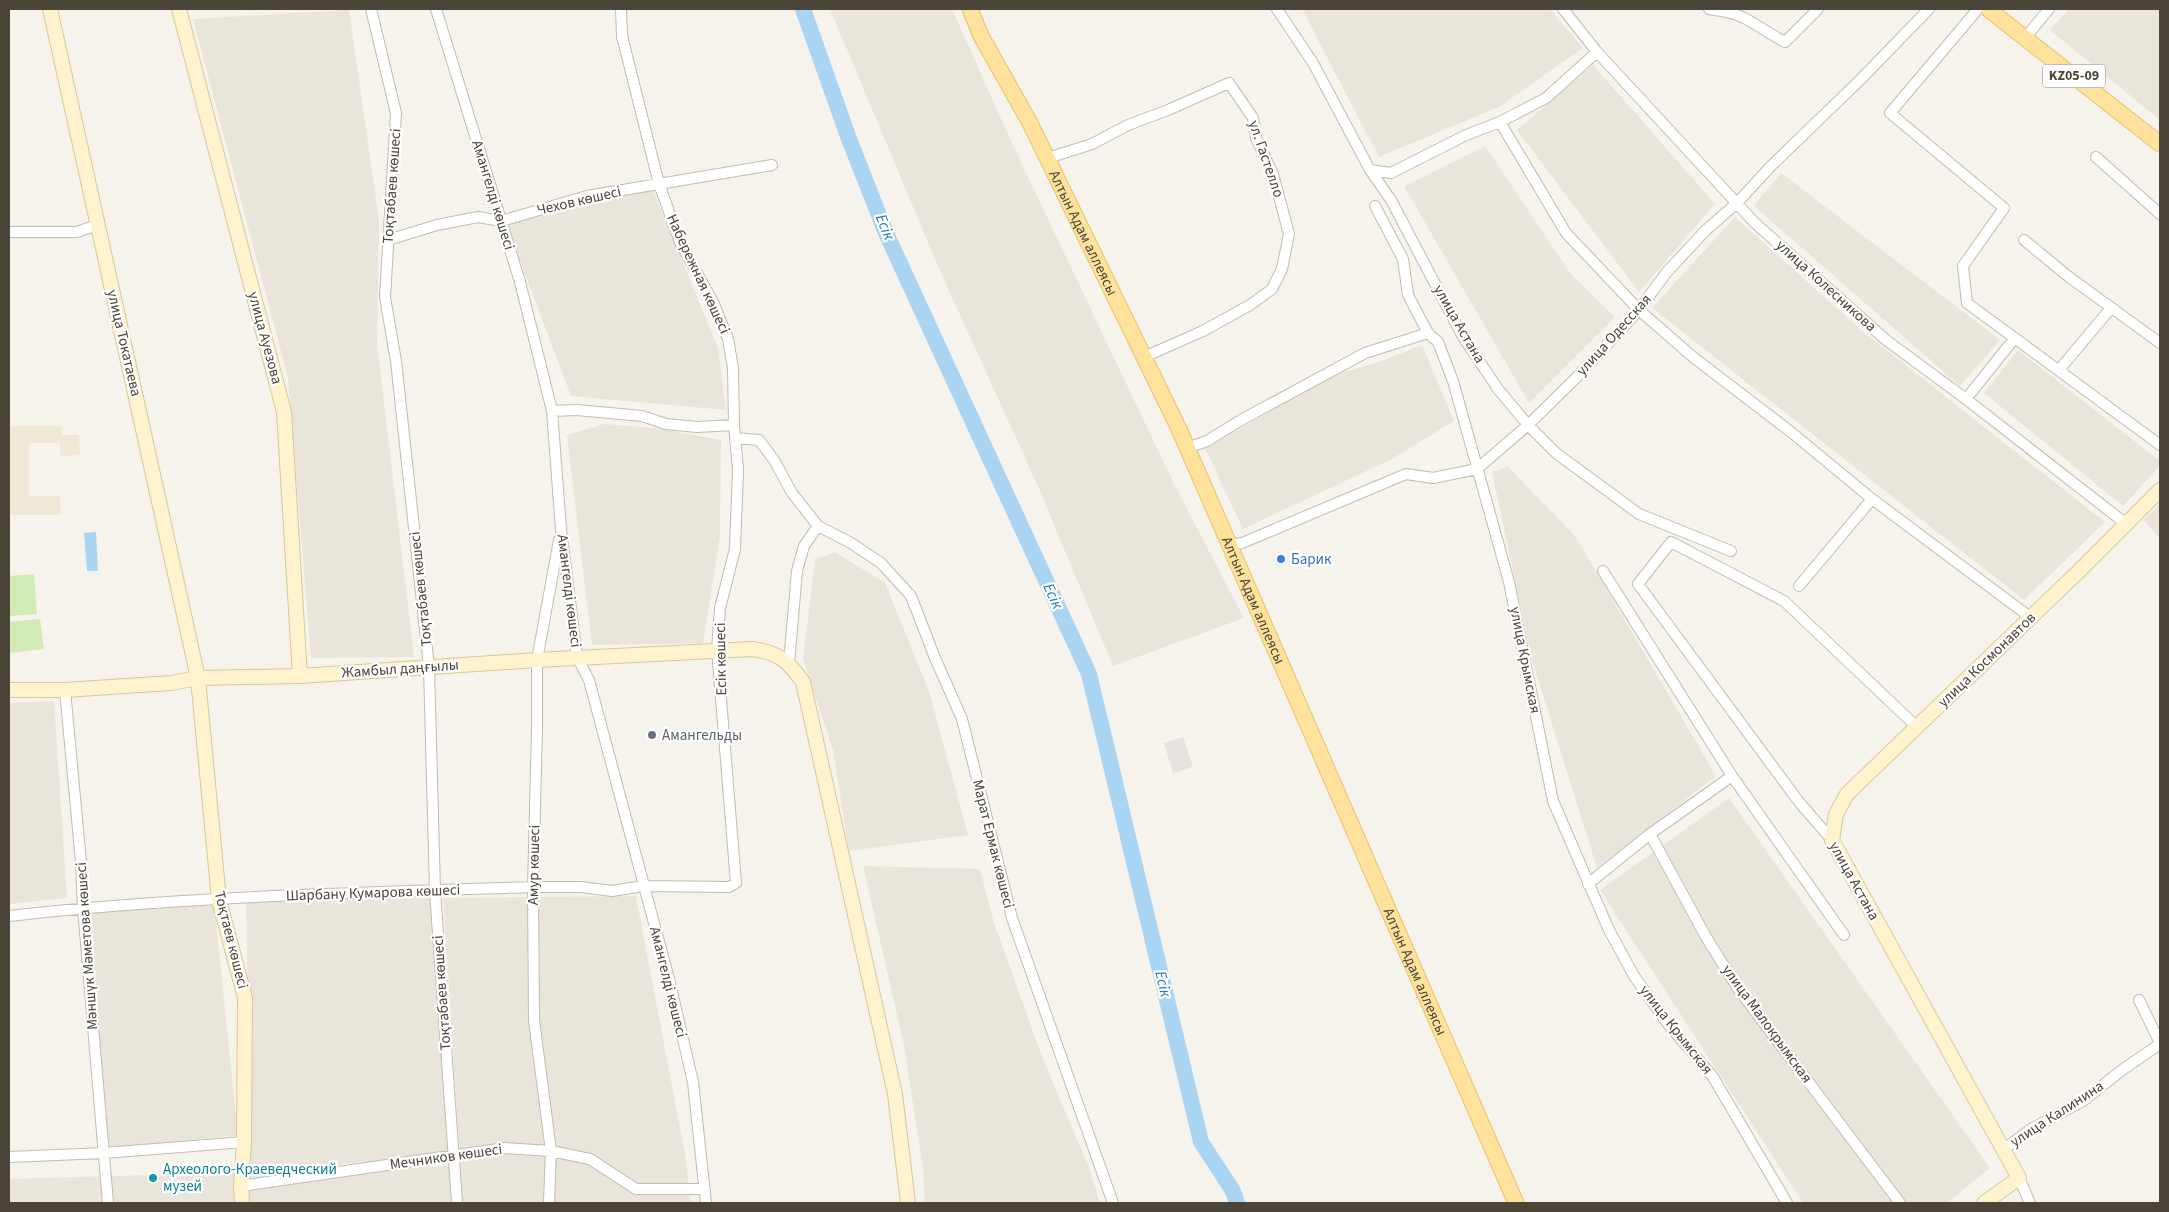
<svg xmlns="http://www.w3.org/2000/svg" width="2169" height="1212" font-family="'Source Sans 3',sans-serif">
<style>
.residential{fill:#eae5da}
.industrial{fill:#e6e2dd}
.education{fill:#efe8d6}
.green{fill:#d2eab5}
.water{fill:#a9d4f2}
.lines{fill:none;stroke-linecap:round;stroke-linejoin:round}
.river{stroke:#a9d4f2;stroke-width:16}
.street-casing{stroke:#c2bbae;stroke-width:12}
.secondary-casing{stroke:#d6c79b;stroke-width:16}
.primary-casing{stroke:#e6c16a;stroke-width:17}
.street{stroke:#fff;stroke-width:10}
.secondary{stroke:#fff3cd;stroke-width:14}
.primary{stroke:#ffe39c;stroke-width:15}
.shop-dot{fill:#3f7fe0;stroke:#fff;stroke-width:2}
.worship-dot{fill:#6b7280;stroke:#fff;stroke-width:2}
.culture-dot{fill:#0f9aa8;stroke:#fff;stroke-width:2}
.labels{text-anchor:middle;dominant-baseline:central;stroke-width:4.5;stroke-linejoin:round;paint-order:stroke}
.shield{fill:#fff;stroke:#817c74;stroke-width:1}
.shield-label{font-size:14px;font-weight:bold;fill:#4b4439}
.street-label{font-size:15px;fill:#4b4439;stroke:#fff}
.shop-label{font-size:15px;fill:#366cbe;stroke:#fff;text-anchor:start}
.worship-label{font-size:15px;fill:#5b616d;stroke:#fff;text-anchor:start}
.culture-label{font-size:15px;fill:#0d838f;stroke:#fff;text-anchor:start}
.water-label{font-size:16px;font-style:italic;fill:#2e7ab2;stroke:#fff}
</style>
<rect width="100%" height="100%" fill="#f6f3ec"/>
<path class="residential" d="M830,9H952L1011,141L1174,484L1244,618L1113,666L1037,484L940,271Z
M1302,9H1550L1583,48L1499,107L1379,157Z
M2069,9H2160V120L2050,30Z
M349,10L379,220L377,343L414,657L311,658L288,378L193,19Z
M1593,65L1715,204L1639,292L1517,130Z
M1485,146L1571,274L1615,317L1529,403L1404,186Z
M1781,173L2000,340L1960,386L1754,206Z
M653,190L718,348L726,410L571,396L505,221Z
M1735,217L1861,330L2105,522L2024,600L1652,308Z
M1422,345L1454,421L1392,459L1243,529L1205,448L1335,375L1384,360Z
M2018,350L2160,461V466L2123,506L1984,393Z
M604,424L655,428L721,440L720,536L703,643L592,645L567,435Z
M1508,467L1576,537L1716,776L1597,868L1532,660L1492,472Z
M2160,504V539L2143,520Z
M835,552L885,583L929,691L968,835L849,851L833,750L803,659L815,560Z
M54,701L67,898L9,904V703Z
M1729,798L1990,1168L1947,1203H1803L1600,890Z
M863,866L980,869L994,923L1043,1059L1090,1170L1100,1203H925L923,1169L904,1045Z
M433,894L451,1153L286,1170L450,1166V1203H9V1179L251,1172L246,902Z
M636,896L685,1154L691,1203H463L443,898Z
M214,903L238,1135L107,1149L88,913Z"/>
<path class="industrial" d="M1183,737L1193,767L1173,773L1164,743Z"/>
<path class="education" d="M9,426H62V435H79L80,455L60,456V443H29V496H60L61,515H9Z"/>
<path class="green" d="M34,574L37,614L9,616V576Z
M40,619L44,649L9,653V622Z"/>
<path class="water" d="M96,532L98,571H87L84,533Z"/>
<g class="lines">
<path class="river" d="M803,9L849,139L886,233L1089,674L1201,1142L1233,1191L1237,1203"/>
<g class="street-casing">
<path id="street" d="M371,9L396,113L385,297L396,361L429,667L435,891L457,1203
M436,9L520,282L552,411L561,529L577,657L589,680L669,979L693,1082L706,1203
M1277,9L1313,63L1370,170L1391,200L1463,337L1498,389L1528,425L1556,453L1639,514L1731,551
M1563,9L1597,52L1755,223L1886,340L1966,399L2125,523
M1709,9C1721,11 1734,12 1744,18C1758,25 1771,35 1785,42L1818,9
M1978,9L1890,113L2004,208L1963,266L1967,303L2160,445
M2025,38L2049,9
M1500,122L1566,233L1639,310L1693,357L1791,432L1872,499L2030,617
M2096,157L2160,214
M1048,158L1092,144L1128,125L1168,110L1229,83L1253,118L1256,138L1273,174L1289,234L1282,269L1272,289L1250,305L1203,331L1144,357
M1370,170L1391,173L1466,135L1500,122L1546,98L1597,52
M1375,206L1403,259L1408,295L1428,333
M9,232H77L97,225
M388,240L437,225L478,217L501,221L587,196L772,165
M2024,240L2069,277L2160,343
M2059,370L2111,308
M1966,399L2014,339
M552,411L577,410L642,416L666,424L697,427L734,425
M735,438L759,440L774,460L792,493L818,526L851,543L881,563L911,596L935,658L962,719L1012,918L1113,1203
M1187,448L1207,441L1241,420L1365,353L1428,333L1438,342L1453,381L1509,582L1553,801L1609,930L1634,976L1668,1024L1713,1077L1787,1203
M1230,545L1242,543L1406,474L1433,478L1477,469L1528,425L1578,376L1639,310L1666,273L1705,231L1738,202L1770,167L1859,81L1929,9
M1603,571L1732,776L1844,935
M1799,586L1872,499
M789,663L797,571L804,546L818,526
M65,690L81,862L83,908L108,1203
M1650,834L1706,937L1739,990L1900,1203
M1832,840L1799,802L1638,584L1671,542L1784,601L1917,727
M1588,884L1650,834L1732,776
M9,916C183,896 359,893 533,887H581L612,891L644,886L729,887L736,883L717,650L720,608L735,549L738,470L734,425L733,368L728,339L714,304L680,242L659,184L622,36L621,9
M2139,1000L2160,1043
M2003,1150L2031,1129L2083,1101L2122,1070L2160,1044
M9,1157L104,1153L244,1142
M2019,1178L2030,1203
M241,1186L505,1148L551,1151L590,1159L636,1189H703
M549,1203L551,1151L534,1020L533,887L537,728V660L559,540"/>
</g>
<g class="secondary-casing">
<path id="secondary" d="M50,9L198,678L219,900L245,998L244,1142L241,1186L242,1203
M179,9L284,412L300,676
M9,690H65L171,683L198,678L300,676L537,660L753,649C779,653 788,661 803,682L895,1094L908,1203
M1984,1203L2019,1178L1832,840L1836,814L1847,794L2077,573L2160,490"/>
</g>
<g class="primary-casing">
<g id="primary">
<path id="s1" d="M970,9L981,36L1030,123L1179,429L1516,1203"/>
<path d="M1988,9L2160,144"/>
</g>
</g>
<use href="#street" class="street"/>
<use href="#secondary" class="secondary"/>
<use href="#primary" class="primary"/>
</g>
<circle class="shop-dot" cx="1281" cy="559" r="5"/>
<circle class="worship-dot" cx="652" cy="735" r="5"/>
<circle class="culture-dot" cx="153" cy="1178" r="5"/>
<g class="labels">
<rect class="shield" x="2043" y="64.5" width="62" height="23" rx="4"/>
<g class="shield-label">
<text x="2074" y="76">KZ05-09</text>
</g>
<g class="street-label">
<text transform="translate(1266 159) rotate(71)">ул. Гастелло</text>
<text transform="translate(392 186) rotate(-86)">Тоқтабаев көшесі</text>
<text transform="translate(493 195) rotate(73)">Амангелді көшесі</text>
<text transform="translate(579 201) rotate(-13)">Чехов көшесі</text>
<text stroke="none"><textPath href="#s1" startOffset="251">Алтын Адам аллеясы</textPath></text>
<text transform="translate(698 274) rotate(65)">Набережная көшесі</text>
<text transform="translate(1826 286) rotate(42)">улица Колесникова</text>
<text transform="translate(1459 324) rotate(60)">улица Астана</text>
<text transform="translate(1614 335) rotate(-48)">улица Одесская</text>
<text transform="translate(265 338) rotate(75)">улица Ауезова</text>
<text transform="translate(124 343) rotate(77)">улица Токатаева</text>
<text transform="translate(421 589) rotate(-96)">Тоқтабаев көшесі</text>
<text transform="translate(569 591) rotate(83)">Амангелді көшесі</text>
<text stroke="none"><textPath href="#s1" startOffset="656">Алтын Адам аллеясы</textPath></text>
<text transform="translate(721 659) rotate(-91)">Есік көшесі</text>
<text transform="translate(1525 660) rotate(79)">улица Крымская</text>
<text transform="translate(1987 660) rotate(-44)">улица Космонавтов</text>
<text transform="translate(400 669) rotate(-4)">Жамбыл даңғылы</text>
<text transform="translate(993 844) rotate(76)">Марат Ермак көшесі</text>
<text transform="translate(534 865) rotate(-89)">Амур көшесі</text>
<text transform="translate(1854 881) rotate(61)">улица Астана</text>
<text transform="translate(373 893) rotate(-2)">Шарбану Кумарова көшесі</text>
<text transform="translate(231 940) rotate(76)">Тоқтаев көшесі</text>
<text transform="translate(87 946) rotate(-94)">Мәншүк Мәметова көшесі</text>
<text stroke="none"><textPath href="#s1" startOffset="1061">Алтын Адам аллеясы</textPath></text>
<text transform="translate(668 982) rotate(76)">Амангелді көшесі</text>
<text transform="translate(442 993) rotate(-94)">Тоқтабаев көшесі</text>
<text transform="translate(1767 1024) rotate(54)">улица Малокрымская</text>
<text transform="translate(1676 1030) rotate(52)">улица Крымская</text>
<text transform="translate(2057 1114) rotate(-33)">улица Калинина</text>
<text transform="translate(446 1157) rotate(-8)">Мечников көшесі</text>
</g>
<g class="shop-label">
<text x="1291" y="559">Барик</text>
</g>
<g class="worship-label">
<text x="662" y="735">Амангельды</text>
</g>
<g class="culture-label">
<text x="163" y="1169">Археолого-Краеведческий<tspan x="163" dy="17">музей</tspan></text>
</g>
<g class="water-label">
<text transform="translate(885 227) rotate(68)">Есік</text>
<text transform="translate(1053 596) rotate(65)">Есік</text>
<text transform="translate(1163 984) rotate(77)">Есік</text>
</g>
</g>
<rect width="2169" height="1212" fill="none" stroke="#4b4439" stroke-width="20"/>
</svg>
